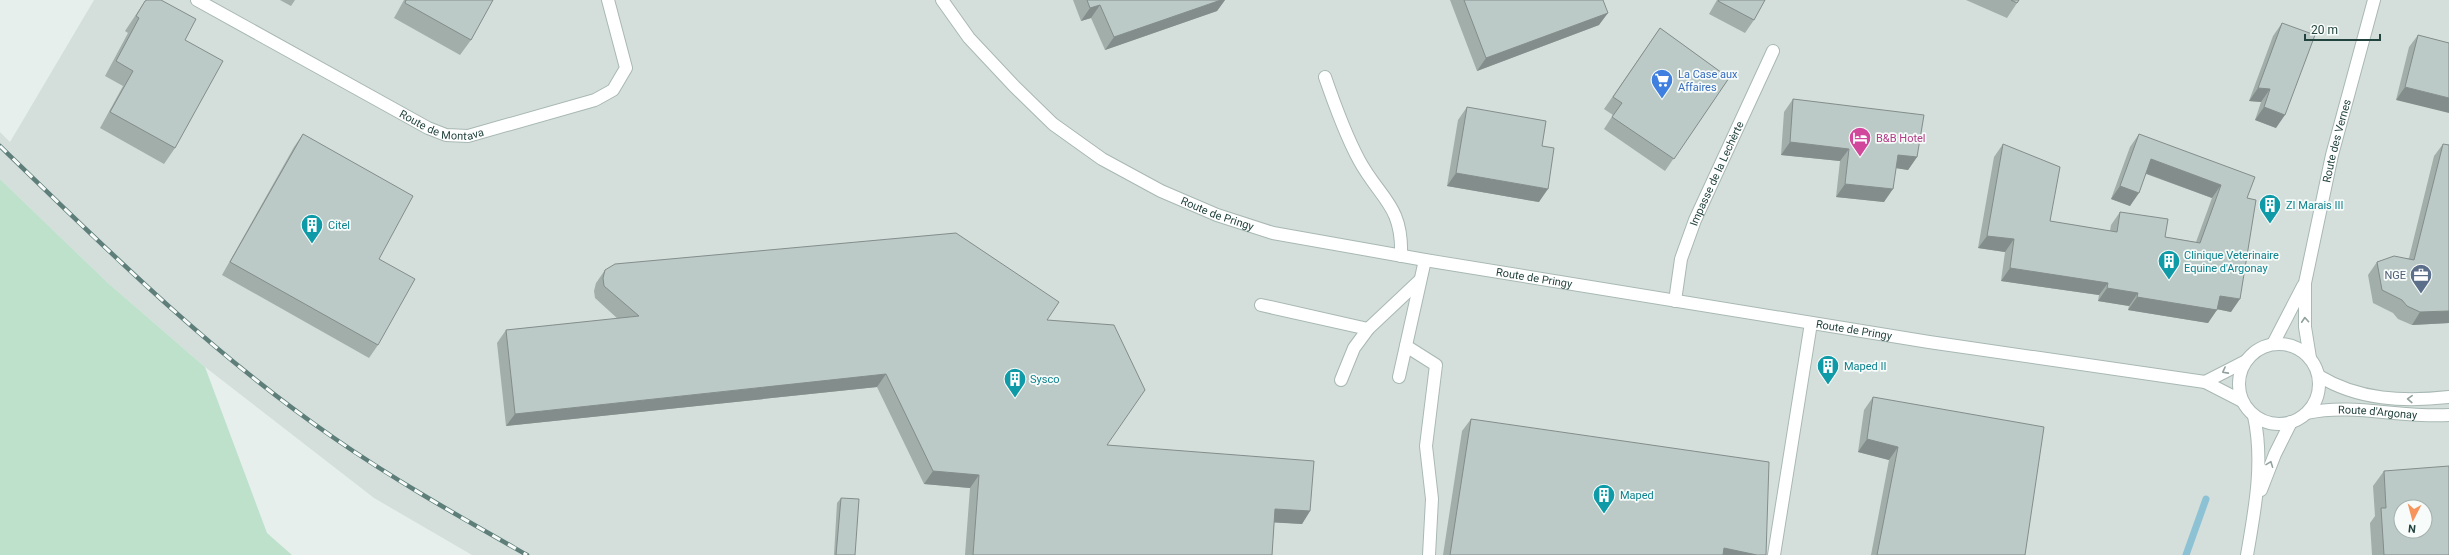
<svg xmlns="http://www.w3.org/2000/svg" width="2449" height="555" font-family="Roboto,sans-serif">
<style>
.built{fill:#d4dfdb;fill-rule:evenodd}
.green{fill:#bee1cc}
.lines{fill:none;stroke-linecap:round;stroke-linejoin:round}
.stream{stroke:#8dc2d5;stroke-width:7}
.minor-casing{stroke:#a8b8b4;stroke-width:14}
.minor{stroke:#fff;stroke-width:12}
.rail-casing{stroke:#5e7e79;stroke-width:4.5}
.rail{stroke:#f7fbf9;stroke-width:3;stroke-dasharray:9;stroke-linecap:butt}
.wall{fill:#a1aeaa}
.shaded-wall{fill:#838d8b}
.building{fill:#bbcac6;stroke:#838d8b;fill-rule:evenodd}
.oneway{stroke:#91a19e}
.labels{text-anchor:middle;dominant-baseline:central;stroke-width:3.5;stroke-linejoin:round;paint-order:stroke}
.shop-label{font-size:11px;fill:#366cbe;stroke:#f7fbf9;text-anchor:start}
.street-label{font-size:11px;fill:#23433e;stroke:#f7fbf9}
.hotel-label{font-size:11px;fill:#b23c85;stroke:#f7fbf9;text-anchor:start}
.culture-label{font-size:11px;fill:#0d838f;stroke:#f7fbf9;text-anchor:start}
.service-label{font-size:11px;fill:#4e5e75;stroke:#f7fbf9;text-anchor:end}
</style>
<rect width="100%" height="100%" fill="#e6efec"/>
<path class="built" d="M94,0H2449V555H472L374,498L205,367L108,283L0,179V132L10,142ZM2401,507H2425V531H2401Z"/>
<path class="green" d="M0,179L108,283L205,367L267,533L292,555H0Z"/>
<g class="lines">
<path class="stream" d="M2186,555L2206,499"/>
<g class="minor-casing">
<g id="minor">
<path id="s1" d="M197,0L428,128L446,135L468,136L595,100L613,90L626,68L608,0"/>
<path id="s2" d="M942,0L969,38L1014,86L1053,124L1102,159L1161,191L1217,215L1273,233L1425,260L1929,342L2205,382L2242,401"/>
<path d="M1325,77C1335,106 1345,134 1359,160C1380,199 1403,205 1401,256"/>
<path id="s3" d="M1675,301L1681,259L1695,220L1773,51"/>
<path d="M1261,305L1368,329"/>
<circle cx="2279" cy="384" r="40"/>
<path d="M2273,344L2303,286"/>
<path d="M1406,346L1436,365L1426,446L1432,499L1429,555"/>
<path id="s4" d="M2310,358L2305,327V283L2332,155L2374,0"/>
<path d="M2319,376C2358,400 2404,402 2449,397"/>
<path d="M1399,377L1425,260"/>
<path d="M1341,380L1354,348L1368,329L1419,281"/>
<path d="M2205,382L2246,361"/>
<path id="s5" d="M2307,413C2352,403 2401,418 2449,415"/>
<path d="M2261,490L2275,454L2291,422"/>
<path d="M1774,555L1811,323"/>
<path d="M2247,555C2255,509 2264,462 2254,416"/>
</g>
</g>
<use href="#minor" class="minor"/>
<g class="rail-casing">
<path id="rail" d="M0,146C106,249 212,354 334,438C396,481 462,518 527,555"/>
</g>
<use href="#rail" class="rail"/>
</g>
<path class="wall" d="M280,0H295L291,6Z
M404,0H493L471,40L460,55L394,18Z
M1073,0H1225L1217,11L1105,50L1091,18L1081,21Z
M1450,0H1603L1599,25L1477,71Z
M1717,0H1765L1754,20L1745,33L1709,14Z
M1966,0H2019L2007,18Z
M145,1L185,40L175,148L164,164L100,128L123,86L105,76L128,33L125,31Z
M2282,23L2276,128L2255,120L2261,102L2249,101L2273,36Z
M1660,28L1729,78L1665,171L1604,129L1613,115L1604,109Z
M2418,35L2449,43L2396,100L2409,47Z
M1793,99L1917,157L1908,170L1896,168L1884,202L1836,197L1840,161L1781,155L1784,112Z
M1467,107L1539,202L1447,186L1458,120Z
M303,134L379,259L378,345L369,358L222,275L294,147Z
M2139,134L2247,198L2231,312L2217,309L2208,323L2128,310L2129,306L2098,301L2099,295L2001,281L2005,252L1978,248L1994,157L2003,144L2050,221L2110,231L2111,225L2120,212L2165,237L2196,242L2212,198L2146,174L2130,206L2111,199L2130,147Z
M2443,144L2449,323L2412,325L2398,319L2393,313L2373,303L2368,275L2377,262L2409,258L2434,156Z
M605,270L1047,320L1107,445L1310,511L1302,524L1274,522L1272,555H965L970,488L924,484L877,387L506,426L497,343L506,330L618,319L595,298L594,291L596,283Z
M1873,397L2025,555H1871L1889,460L1858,452L1864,410Z
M1471,419L1766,555H1443L1462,431Z
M2384,471L2449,555H2372L2370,523L2375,516L2373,486Z
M841,498L855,555H834L837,503Z"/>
<path class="shaded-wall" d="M1221,0H1225L1217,11L1105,50L1114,37Z
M1100,5L1091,18L1081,21L1090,8Z
M1608,13L1599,25L1477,71L1486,58Z
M2405,87L2449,98V113L2396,100Z
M2258,88L2270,89L2261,102L2249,101Z
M2264,107L2285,115L2276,128L2255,120Z
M1790,142L1849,149L1840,161L1781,155Z
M1898,155L1917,157L1908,170L1889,167Z
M2151,159L2221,185L2212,198L2142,172Z
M1456,173L1548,189L1539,202L1447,186Z
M1845,184L1893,189L1884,202L1836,197Z
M2120,186L2139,193L2130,206L2111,199Z
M1987,236L2014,239L2005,252L1978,248Z
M2010,268L2108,283L2099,295L2001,281Z
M2107,288L2138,293L2129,306L2098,301Z
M2220,296L2240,299L2231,312L2211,308Z
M2137,297L2217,310L2208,323L2128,310Z
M2449,311V323L2412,325L2420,312Z
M886,374L877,387L506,426L515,414Z
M1867,439L1898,447L1889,460L1858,452Z
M933,471L979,475L970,488L924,484Z
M1275,509L1310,511L1302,524L1266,522Z
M1724,548L1757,555H1720Z"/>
<path class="building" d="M147,0H161L196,19L185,40L223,61L175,148L110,112L133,71L116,61L139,18L136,16L145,1Z
M406,0H493L471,40L405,3Z
M1087,0H1221L1114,37L1100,5L1090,8Z
M1464,0H1603L1608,13L1486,58Z
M1719,0H1765L1754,20L1718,1Z
M2011,0H2019L2017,3Z
M2282,23L2315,35L2285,115L2264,107L2270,89L2258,88Z
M1660,28L1729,78L1674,159L1612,117L1622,103L1613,97Z
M2418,35L2449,43V98L2405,87Z
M1793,99L1924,115L1917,157L1898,155L1893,189L1845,184L1849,149L1790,142Z
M1467,107L1546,121L1542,146L1554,148L1548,189L1456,173Z
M303,134L413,196L379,259L415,279L378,345L230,262Z
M2139,134L2255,177L2247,198L2256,200L2240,299L2220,296L2217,310L2137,297L2138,293L2107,288L2108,283L2010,268L2014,239L1987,236L2003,144L2060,167L2050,221L2117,232L2120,212L2168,219L2165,237L2200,243L2221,185L2151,159L2139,193L2120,186Z
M2443,144L2449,145V311L2420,312L2407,306L2402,300L2382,290L2377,262L2394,256L2414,260Z
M956,233L1059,302L1047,320L1114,325L1145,390L1107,445L1314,461L1310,511L1275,509L1272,555H973L979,475L933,471L886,374L515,414L506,330L639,316L604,286L603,278L605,270L615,264Z
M1873,397L2044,427L2025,555H1877L1898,447L1867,439Z
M1471,419L1769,462L1766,555H1757L1724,548L1723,555H1450Z
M2449,466V555H2384L2381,508H2386L2384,471ZM2401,507H2425V531H2401Z
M841,498L859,499L855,555H836Z"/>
<defs><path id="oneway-chevron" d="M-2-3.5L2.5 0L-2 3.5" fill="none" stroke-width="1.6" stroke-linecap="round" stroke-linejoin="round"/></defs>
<g class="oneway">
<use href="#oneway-chevron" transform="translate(2305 320) rotate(-94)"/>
<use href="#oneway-chevron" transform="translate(2225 371) rotate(152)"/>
<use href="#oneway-chevron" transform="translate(2410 399) rotate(-178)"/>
<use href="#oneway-chevron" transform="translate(2270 464) rotate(-69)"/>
</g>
<defs>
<g id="supermarket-pin" transform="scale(1.15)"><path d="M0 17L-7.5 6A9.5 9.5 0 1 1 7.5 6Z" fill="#3f7fe0" stroke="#f7fbf9"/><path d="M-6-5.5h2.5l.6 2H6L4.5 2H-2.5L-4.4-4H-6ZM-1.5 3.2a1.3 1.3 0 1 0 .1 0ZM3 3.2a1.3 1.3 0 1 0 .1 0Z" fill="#fff"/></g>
<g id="hotel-pin" transform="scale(1.15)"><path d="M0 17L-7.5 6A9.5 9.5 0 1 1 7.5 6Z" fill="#d1479c" stroke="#f7fbf9"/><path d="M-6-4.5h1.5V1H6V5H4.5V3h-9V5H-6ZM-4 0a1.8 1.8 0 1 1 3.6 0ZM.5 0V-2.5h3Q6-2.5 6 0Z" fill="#fff"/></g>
<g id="building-pin" transform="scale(1.15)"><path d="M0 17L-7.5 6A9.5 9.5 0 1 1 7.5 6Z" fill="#0f9aa8" stroke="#f7fbf9"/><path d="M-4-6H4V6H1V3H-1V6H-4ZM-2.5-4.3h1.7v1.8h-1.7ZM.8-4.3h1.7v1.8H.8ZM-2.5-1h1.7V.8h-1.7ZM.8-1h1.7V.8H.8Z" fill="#fff"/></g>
<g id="office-pin" transform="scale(1.15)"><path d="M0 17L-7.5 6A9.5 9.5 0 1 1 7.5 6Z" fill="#5c6f8a" stroke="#f7fbf9"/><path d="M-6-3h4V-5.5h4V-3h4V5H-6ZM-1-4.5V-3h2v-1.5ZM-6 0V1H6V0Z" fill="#fff"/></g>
</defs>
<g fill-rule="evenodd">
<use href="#supermarket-pin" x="1662" y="80"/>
<use href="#hotel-pin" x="1860" y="138"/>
<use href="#building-pin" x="2270" y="205"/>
<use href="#building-pin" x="312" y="225"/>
<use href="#building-pin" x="2169" y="261"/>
<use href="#office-pin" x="2421" y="275"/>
<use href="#building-pin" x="1828" y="366"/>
<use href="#building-pin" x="1015" y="379"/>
<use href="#building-pin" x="1604" y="495"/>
</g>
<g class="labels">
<g class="shop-label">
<text x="1678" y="74">La Case aux<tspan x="1678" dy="13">Affaires</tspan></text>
</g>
<g class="street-label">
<text stroke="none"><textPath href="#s1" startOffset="277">Route de Montava</textPath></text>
<text stroke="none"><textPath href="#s4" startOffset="221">Route des Vernes</textPath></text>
<text stroke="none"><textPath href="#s3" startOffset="135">Impasse de la Lechèrte</textPath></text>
<text stroke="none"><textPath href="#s2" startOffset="355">Route de Pringy</textPath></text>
<text stroke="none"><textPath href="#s2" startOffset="679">Route de Pringy</textPath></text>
<text stroke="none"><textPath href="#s2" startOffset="1003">Route de Pringy</textPath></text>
<text stroke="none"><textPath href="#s5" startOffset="71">Route d'Argonay</textPath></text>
</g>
<g class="hotel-label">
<text x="1876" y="138">B&amp;B Hotel</text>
</g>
<g class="culture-label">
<text x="2286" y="205">ZI Marais III</text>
<text x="328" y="225">Citel</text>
<text x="2184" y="255">Clinique Veterinaire<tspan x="2184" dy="13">Equine d'Argonay</tspan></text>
<text x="1844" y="366">Maped II</text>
<text x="1030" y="379">Sysco</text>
<text x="1620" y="495">Maped</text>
</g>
<g class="service-label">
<text x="2406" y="275">NGE</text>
</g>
</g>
<g transform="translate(2413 519) rotate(186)"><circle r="19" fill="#f7fbf9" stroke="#a2b1ae"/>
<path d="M0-3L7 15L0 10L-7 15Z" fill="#f7945c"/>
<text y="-6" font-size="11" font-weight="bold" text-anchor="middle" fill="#23433e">N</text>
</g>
<path d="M2305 34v6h75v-6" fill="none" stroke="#23433e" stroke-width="2"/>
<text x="2311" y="34" font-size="12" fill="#23433e" stroke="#f7fbf9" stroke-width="3" paint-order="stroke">20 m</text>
</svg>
